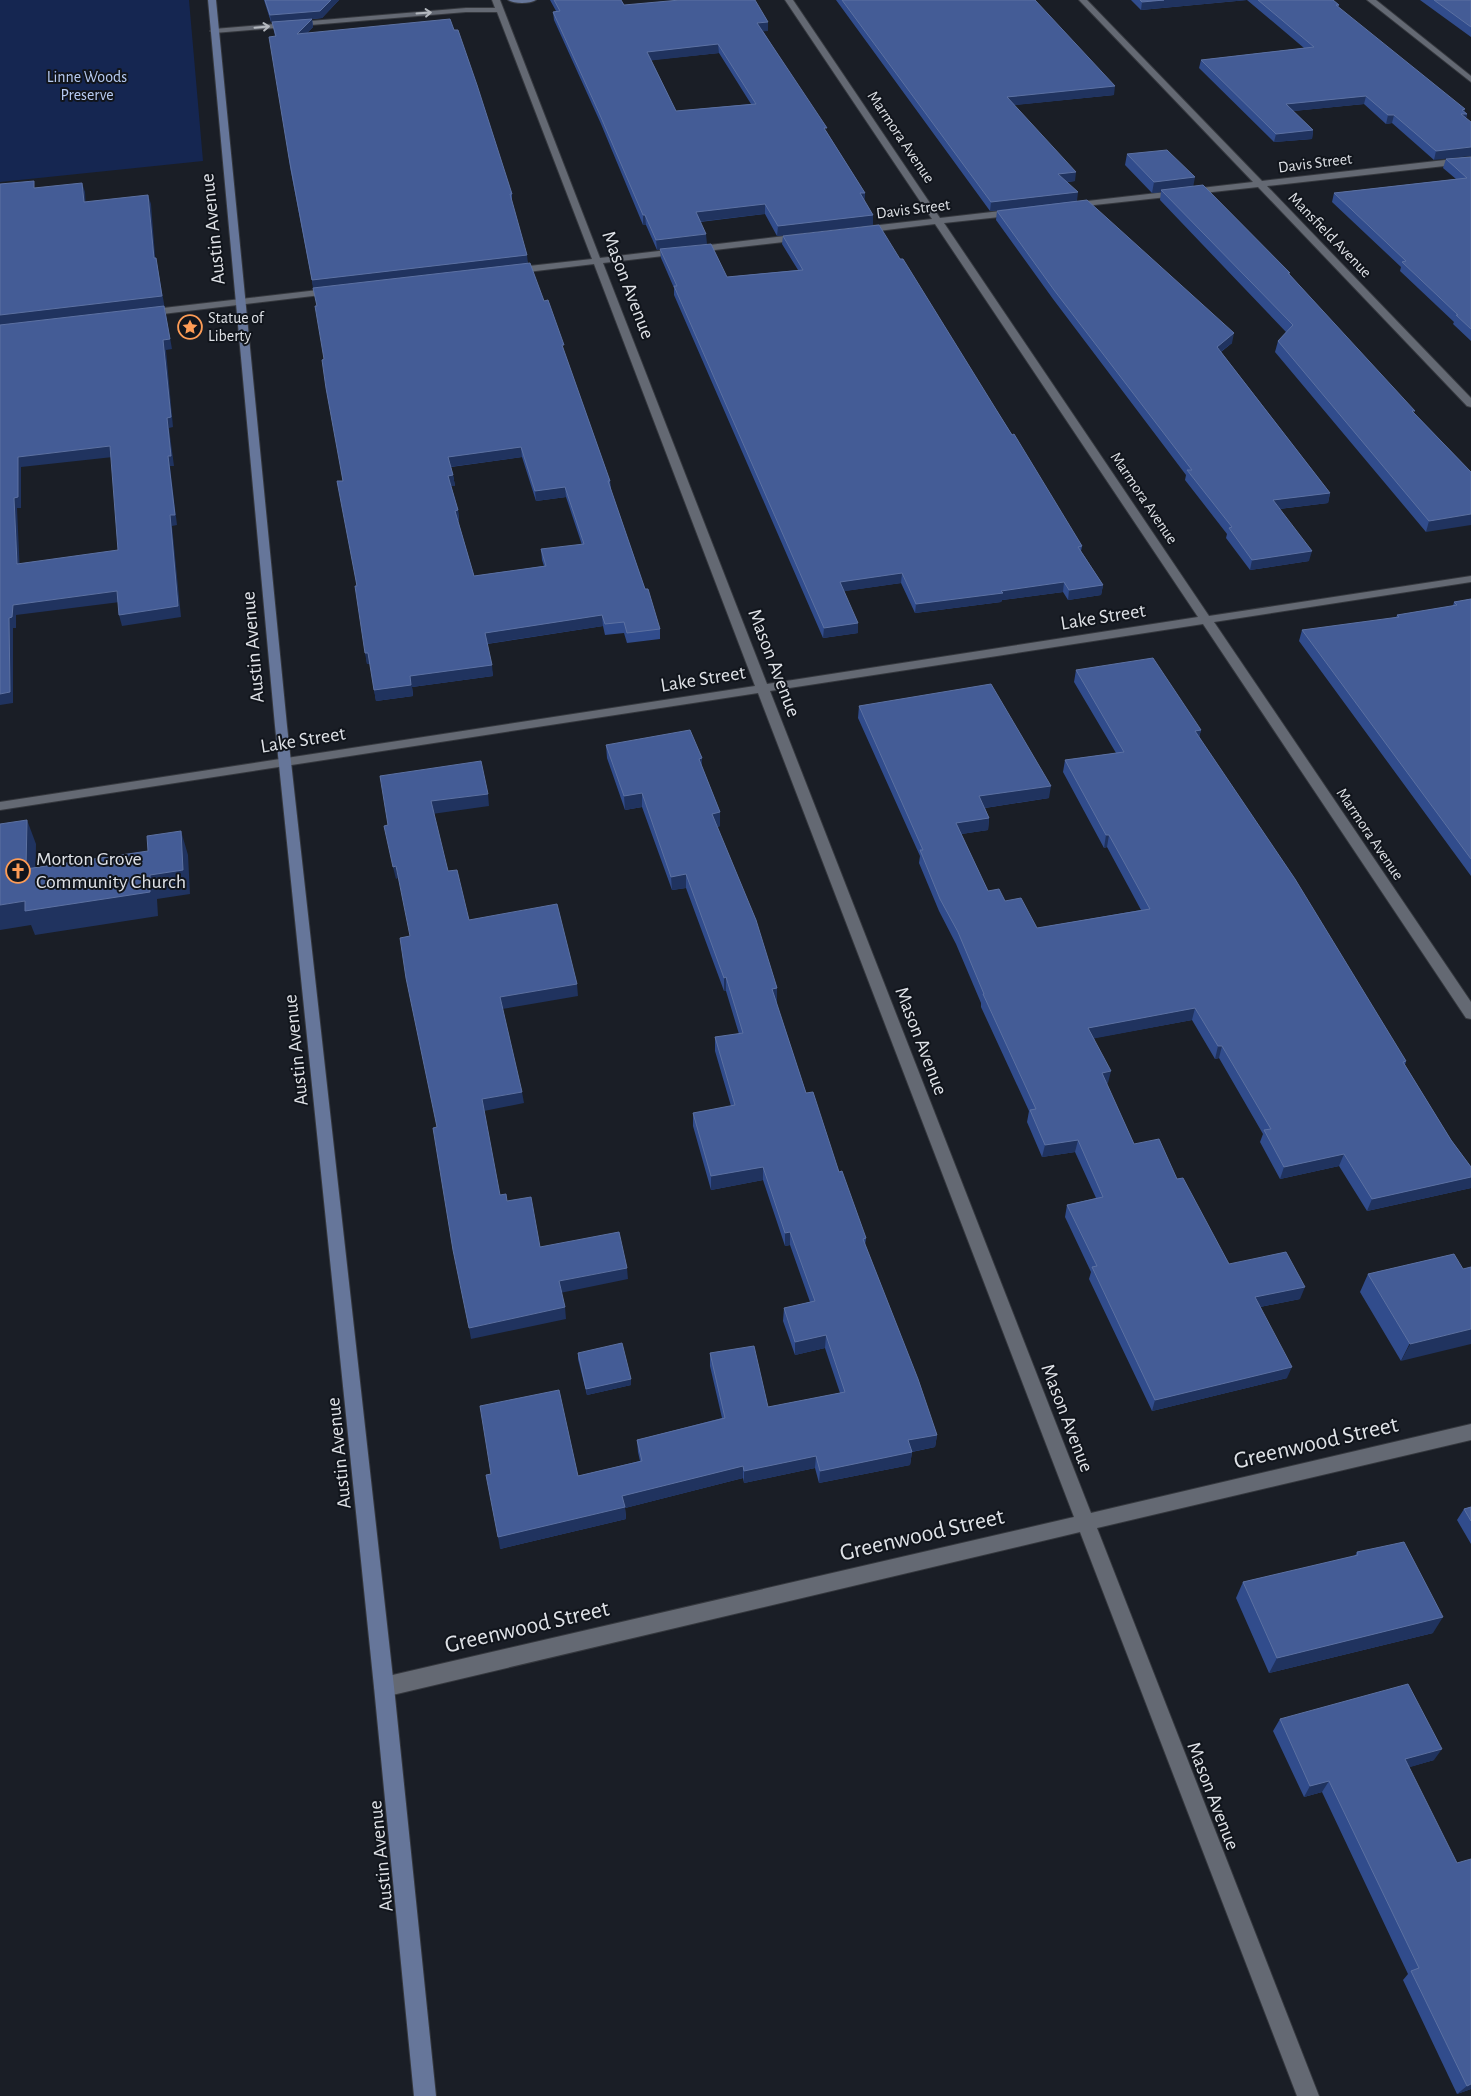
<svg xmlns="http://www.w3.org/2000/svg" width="1471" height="2096" font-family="'Alegreya Sans',sans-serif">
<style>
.green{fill:#152651}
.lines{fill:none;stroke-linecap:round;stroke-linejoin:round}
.street-casing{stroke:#35383e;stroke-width:2}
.secondary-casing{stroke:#35383e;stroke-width:2}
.street{fill:#646973;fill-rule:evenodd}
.secondary{fill:#66769a;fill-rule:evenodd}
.wall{fill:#314c8c;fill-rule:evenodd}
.shaded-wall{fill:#20335f}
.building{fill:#445c96;stroke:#5c71a2;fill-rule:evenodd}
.oneway{stroke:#b4b8be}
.labels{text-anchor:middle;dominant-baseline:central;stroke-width:4;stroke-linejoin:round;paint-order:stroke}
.far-park-label{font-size:16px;fill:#b7cbf2;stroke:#11151c}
.far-street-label{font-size:16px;fill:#dfe2e7;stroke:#11151c}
.far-poi-label{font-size:16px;fill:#dfe2e7;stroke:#11151c;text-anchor:start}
.street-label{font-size:20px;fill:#dfe2e7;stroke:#11151c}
.poi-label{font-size:20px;fill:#dfe2e7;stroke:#11151c;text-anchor:start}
.near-street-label{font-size:24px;fill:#dfe2e7;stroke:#11151c}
</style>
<rect width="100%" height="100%" fill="#1a1e26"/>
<path class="green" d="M0,0H189L203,161L0,182Z"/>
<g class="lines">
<g class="street-casing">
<path id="street" d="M492,0H500L600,258L801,234L806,237L801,240L603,263L767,684L1198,617L935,224L862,233L857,230L862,227L932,219L785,0H793L940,218L1018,209L1022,212L1018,215L944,223L1209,616L1471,576V582L1214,622L1471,1002V1019L1466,1018L1203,624L770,691L1091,1513L1471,1424V1440L1097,1528L1319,2096H1297L1080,1532L384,1697L377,1694L374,1687L377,1680L384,1677L1074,1517L758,693L0,810V802L755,686L594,264L511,274L506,271L511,268L592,259L497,12H466L214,33L210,31L214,29L466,8H495Z
M1079,0H1087L1262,181L1471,157V163L1267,186L1471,398V407L1467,406L1258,187L1067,208V204L1070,203L1253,182Z
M1367,0H1376L1471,76V82Z
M335,288L338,289V293L146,316L141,313L146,310Z"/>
</g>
<g class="secondary-casing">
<path id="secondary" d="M208,0H216L287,726L394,1687L436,2096H414L374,1687L275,726Z
M508,0H536C530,4 514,4 508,0Z"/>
</g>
<use href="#street" class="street"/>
<use href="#secondary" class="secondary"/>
</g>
<path class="wall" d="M264,0H339L322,18L312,19L313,27L307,33L512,194V203L528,264L564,352L610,481L611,490L645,589L660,629V639L627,643L624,633L605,635L603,626L487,644L493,676L412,687L413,696L376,701L370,664H367L343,481L317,306L290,167L275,36L272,22H271ZM522,457L536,501L566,497L582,545L541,549L542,560L544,566L474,576L458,521H459L458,510L451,486H455L453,475L451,467Z
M550,0H621L624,5L768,31H763L865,193L864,201L873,215V225L777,236L765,214L700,222L657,250L646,225H643L601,124L554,20L553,12L556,11ZM719,53L751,104L676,111L651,60Z
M836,0H1035L1114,95L1014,105L1075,181L1067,182L1077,201L1232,343L1221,352L1330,493L1328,503L1279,509L1309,561L1250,570L1226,538L1227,534L1185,480L1186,475L1053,299L996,220L997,211L1015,209L990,211Z
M1131,0H1333L1339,5L1338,7L1467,114L1466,118L1434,160L1392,123L1386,124L1364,104L1293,111L1313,130L1312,139L1274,142L1199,68L1201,60L1304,48L1247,0L1141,10Z
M1420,0H1471V37Z
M1127,154L1193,186L1290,275L1414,413L1471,472L1426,532L1275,352L1278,341L1286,332L1160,200L1161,192L1152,193L1125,165Z
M1471,157V341L1453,324L1454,322L1400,271L1401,267L1332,202L1334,193L1456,179L1443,168L1446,159Z
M783,236L997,411L1082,546L1081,551L1103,585L1101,595L1068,600L1063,592L1002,600L1001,602L915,613L901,583L844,591L858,633L823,638L674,295V288L661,258L660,249L727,277L798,270L782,244Z
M1471,599V876L1299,641L1302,630L1396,618L1397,615L1453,606L1454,602Z
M1076,670L1201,730L1199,737L1406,1061L1405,1065L1451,1140L1471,1167V1188L1367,1211L1339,1166L1280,1179L1260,1142L1263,1134L1219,1058L1215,1059L1192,1020L1094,1038L1108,1083L1106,1084L1134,1144L1177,1179L1229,1264L1300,1299L1260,1307L1287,1378L1152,1411L1089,1279L1091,1272L1065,1217L1067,1205L1096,1198L1075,1152L1042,1157L1027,1122L1029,1111L981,1007V1003L956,944L939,911L919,863L920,856L858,718L859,706L1049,798L985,808L989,818L988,830L961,834L988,891L1005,901L1037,928L1141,910L1107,847L1104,848L1063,772L1065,760L1116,753L1074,682Z
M606,745L702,758V767L720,812V826L717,827L777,988V1002H776L806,1093L866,1238L865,1245L937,1435L935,1447L912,1452L910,1465L819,1483L815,1468L744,1483L743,1478L625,1508L626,1519L500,1549L578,1476L640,1461L638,1452L637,1440L722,1418L710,1366V1353L768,1407L840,1393L825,1348L795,1355L783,1321L784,1308L810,1302L790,1245L785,1246L763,1180L711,1190L693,1126V1113L731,1106L715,1051V1037L739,1034L726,991H724L686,888L672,890L642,807L625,810L607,758Z
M1454,1254L1401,1361L1360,1292L1368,1274Z
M578,1353L631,1385L587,1395L578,1359Z
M1471,1507V1544L1457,1520L1464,1509Z
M1357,1552L1433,1633L1269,1673L1236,1598L1243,1582L1355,1556Z
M1280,1719L1434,1760L1409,1767L1471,2089L1457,2094L1403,1980L1408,1974L1322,1792L1304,1797L1273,1731Z"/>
<path class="shaded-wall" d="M331,0H339L322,18L312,19L313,27L299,42L297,34L312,19L271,22L270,15Z
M1164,0H1247L1141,10L1142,2Z
M768,22V31L757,32V23Z
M718,44L719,53L647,61V52Z
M1115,86L1114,95L1006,106L1007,97Z
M1366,96L1364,104L1284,112L1286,104Z
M1465,109L1464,114H1467L1465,122L1459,123L1462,110Z
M1388,115H1394L1392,123L1386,124Z
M1313,130L1312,139L1274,142L1276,134Z
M1471,147V156L1434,160L1436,151Z
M1076,172L1075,181L1057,183L1058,174Z
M1195,177L1193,188L1161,190V192L1152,193L1154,182Z
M82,183L85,192L86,211L84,202Z
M1078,192L1077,201L990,211L991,202Z
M860,193H865L864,202Z
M148,195L151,204L156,268L154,258Z
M765,204V214L696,222V212Z
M643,215H645L646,225H643Z
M873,215V225L777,236L778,226Z
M706,234L707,244L657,250L656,240Z
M527,255L528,264L313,289L312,280Z
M156,258L172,349L166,350L173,427L169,428L174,466H170L177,525L172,526L181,617L122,626L119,615L170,515H175L0,325V315Z
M1234,333L1232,343L1215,356L1217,347Z
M110,446L113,457L21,467V508H17L20,574L17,564L14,498L18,457Z
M521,447L522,457L449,467L448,457Z
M453,475L455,486H449L448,476Z
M565,487L566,497L536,501L535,491Z
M1330,493L1328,503L1270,510L1273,500Z
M458,510L459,521H456L455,511Z
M1471,514V525L1426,532L1429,521Z
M1312,551L1309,561L1250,570L1252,560Z
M902,573L901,583L839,592L840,582Z
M1064,582L1063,592L1002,600L1001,602L915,613L916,604L1001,591Z
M1103,585L1101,595L1068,600L1069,590Z
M117,591L120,602L16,615V628H13V703L0,705V694L9,618L13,605Z
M602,615L603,626L486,644L485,633Z
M858,623V633L823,638L824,628Z
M365,653H368L370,664H367Z
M492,665L493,676L412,687L413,696L376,701L374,690L410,676Z
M1201,730L1198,742L1195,731Z
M702,758V772L699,759Z
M1051,786L1049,798L978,809L979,796Z
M642,793V807L625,810L624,796Z
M488,794L489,806L432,814L431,801Z
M720,812V826L712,828V814Z
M989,818L988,830L955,835L956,823Z
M27,820L36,844L35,893L26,869Z
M181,831L188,855L190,894L157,899L158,916L35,935L31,925L0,930V905L25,901L150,875Z
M1106,835H1109L1107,847L1104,848Z
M396,866L398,878L396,879L393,867Z
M686,874V888L672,890L671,877Z
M726,977V991H724V978Z
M577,984L578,996L502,1009L500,997Z
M777,988V1002L771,1003L772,989Z
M1195,1008L1192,1020L1086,1040L1088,1028Z
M1218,1046H1222L1219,1058L1215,1059Z
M1111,1071L1108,1083L1099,1085L1102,1073Z
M522,1092L524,1103L484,1111L482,1099Z
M1078,1140L1075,1152L1042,1157L1045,1145Z
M1344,1154L1339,1166L1280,1179L1284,1167Z
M763,1167V1180L711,1190V1176Z
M1471,1177V1188L1367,1211L1372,1199Z
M790,1232V1245L785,1246V1233Z
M627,1268L628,1279L560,1293L559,1281Z
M1305,1287L1300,1299L1250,1309L1255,1297Z
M565,1307L566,1319L471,1339L469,1328Z
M1471,1329V1344L1401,1361L1410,1344Z
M826,1335L825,1348L795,1355V1342Z
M1292,1367L1287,1378L1152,1411L1155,1400Z
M631,1379V1385L587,1395L586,1389Z
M937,1435L935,1447L906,1453L908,1440Z
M912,1452L910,1465L819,1483L820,1471Z
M816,1456L815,1468L744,1483V1471Z
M743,1466V1478L625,1508L626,1519L500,1549L498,1537L622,1496Z
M1443,1617L1433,1633L1269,1673L1277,1658Z
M1442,1749L1434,1760L1397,1771L1405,1759Z
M1329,1781L1322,1792L1304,1797L1310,1786Z
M1471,2084V2089L1457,2094L1467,2086Z"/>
<path class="building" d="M265,0H331L320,11L270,15Z
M554,0H621L624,5L680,0H755L768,22L757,23L827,128H824L865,193H860L873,215L778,226L765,204L696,212L706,234L656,240L645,215H643L600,115L553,12L560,11ZM718,44L756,104L676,111L647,52Z
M842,0H1035L1115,86L1007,97L1076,172L1058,174L1078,192L991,202Z
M1140,0H1164L1142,2Z
M1258,0H1333L1339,5H1336L1465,109L1462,110L1467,114H1461L1471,122V147L1436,151L1394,115H1388L1366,96L1286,104L1313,130L1276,134L1201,60L1314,47Z
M1434,0H1471V27Z
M312,19L297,34L450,19L454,30H458L477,85L512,194H510L527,255L312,280L289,158L269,37L276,36L272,22Z
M1167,150L1195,177L1154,182L1127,154Z
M1471,157V329L1456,315H1458L1402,262L1406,261L1334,193L1467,178L1446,159Z
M34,181V188L82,183L84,202L148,195L154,258H156L162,296L0,315V184Z
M1203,185L1290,273H1288L1415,411H1412L1471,472V514L1429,521L1278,341L1293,325L1161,190Z
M1087,200L1234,333L1217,347L1330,493L1273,500L1312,551L1252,560L1229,528L1232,527L1187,470H1192L1054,290L997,211Z
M879,225L900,259H903L997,411L1012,435L1014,434L1082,546L1078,547L1103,585L1069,590L1064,582L1001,591L1003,593L916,604L902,573L840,582L858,623L824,628L674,286H677L660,249L711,244L727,277L803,270L783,236Z
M530,263L544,301L548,300L564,345H562L610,481H608L645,589H648L660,629L627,633L624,622L605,624L602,615L485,633L492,665L410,676L411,685L374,690L368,653H365L355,586H357L337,481H343L326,388L322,360L324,359L315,306H317L313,288ZM521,447L535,491L565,487L584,544L541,549L546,566L474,576L455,511L458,510L448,476L453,475L448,457Z
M164,306L170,339L163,340L171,417L167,418L171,456H168L175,515H170L178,606L119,615L117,591L13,605L12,617L9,618L10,692L0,694V325ZM110,446L118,550L17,564L14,498L18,497V457Z
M1471,599V859L1302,630L1399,617L1397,615L1457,605L1454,602Z
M1153,658L1201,730L1195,731L1295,879L1406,1061L1403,1062L1451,1140L1471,1167V1177L1372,1199L1344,1154L1284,1167L1264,1130L1271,1129L1222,1046H1218L1195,1008L1088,1028L1111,1071L1102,1073L1134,1144L1159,1139L1177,1179L1183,1178L1229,1264L1286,1252L1305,1287L1255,1297L1292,1367L1155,1400L1092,1267L1097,1266L1067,1205L1103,1197L1078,1140L1045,1145L1030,1110L1036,1109L983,994H984L958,932L940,899L920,850H923L859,706L991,684L1051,786L979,796L989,818L956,823L988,891L999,889L1005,901L1021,898L1037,928L1150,909L1109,835H1106L1065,760L1124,752L1076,670Z
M690,730L702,758L699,759L720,812L712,814L756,920L777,988L772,989L806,1093L813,1092L839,1172L842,1171L866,1238L863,1239L918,1379L937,1435L908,1440L912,1452L820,1471L816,1456L744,1471L743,1466L622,1496L625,1507L498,1537L486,1475L491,1474L480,1406L559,1390L578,1476L642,1461L637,1440L725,1418L710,1353L754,1346L768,1407L845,1392L826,1335L795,1342L784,1308L815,1301L790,1232L785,1233L763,1167L711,1176L693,1113L735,1105L715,1037L743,1033L726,977L724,978L686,874L671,877L642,793L624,796L606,745Z
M481,761L488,794L431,801L448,871L457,870L469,920L557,904L577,984L500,997L522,1092L482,1099L500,1195L506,1194L507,1201L531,1197L540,1247L619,1232L627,1268L559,1281L565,1307L469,1328L453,1250L433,1128L437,1127L406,978L400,938L410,936L396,866L393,867L384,826L388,825L380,776Z
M27,820L26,869L148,851L147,836L181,831L183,870L150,875V892L25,911V901L0,905V824Z
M1454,1254L1463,1269L1471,1267V1329L1410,1344L1368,1274Z
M622,1343L631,1379L586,1389L578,1353Z
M1471,1507V1521L1464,1509Z
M1404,1542L1443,1617L1277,1658L1243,1582L1358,1555L1357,1552Z
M1408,1684L1442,1749L1405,1759L1457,1863L1471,1859V2084L1467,2086L1411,1971L1419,1968L1329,1781L1310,1786L1280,1719Z"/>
<defs><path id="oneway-shaft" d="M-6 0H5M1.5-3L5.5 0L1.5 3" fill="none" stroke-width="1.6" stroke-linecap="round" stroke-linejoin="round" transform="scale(1.25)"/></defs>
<g class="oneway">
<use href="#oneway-shaft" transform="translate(424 13) rotate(-4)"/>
<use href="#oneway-shaft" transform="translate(262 27) rotate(-5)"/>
</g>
<defs>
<g id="sight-ring" transform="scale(1.25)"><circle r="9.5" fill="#11151c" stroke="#fd9c56" stroke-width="1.5"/><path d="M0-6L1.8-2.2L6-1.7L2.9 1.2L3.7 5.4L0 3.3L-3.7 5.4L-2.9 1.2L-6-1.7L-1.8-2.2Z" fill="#fd9c56"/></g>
<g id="church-ring" transform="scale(1.25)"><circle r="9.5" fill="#11151c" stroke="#fd9c56" stroke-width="1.5"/><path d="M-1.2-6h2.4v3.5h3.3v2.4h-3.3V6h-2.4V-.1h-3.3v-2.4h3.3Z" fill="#fd9c56"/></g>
</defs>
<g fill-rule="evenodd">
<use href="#sight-ring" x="190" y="327"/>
<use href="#church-ring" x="18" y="871"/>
</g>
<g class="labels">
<g class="far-park-label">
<text x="87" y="77">Linne Woods<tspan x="87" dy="18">Preserve</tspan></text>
</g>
<g class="far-street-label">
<text transform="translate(901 137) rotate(56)">Marmora Avenue</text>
<text transform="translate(1315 163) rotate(-7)">Davis Street</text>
<text transform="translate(913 209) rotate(-7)">Davis Street</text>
<text transform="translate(1330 235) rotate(46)">Mansfield Avenue</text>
<text transform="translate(1144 498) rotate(56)">Marmora Avenue</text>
<text transform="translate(1370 834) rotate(56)">Marmora Avenue</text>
</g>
<g class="far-poi-label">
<text x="208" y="318">Statue of<tspan x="208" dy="18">Liberty</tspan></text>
</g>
<g class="street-label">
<text transform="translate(213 229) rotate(-96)">Austin Avenue</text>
<text transform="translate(628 285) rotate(69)">Mason Avenue</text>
<text transform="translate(1103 617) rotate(-9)">Lake Street</text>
<text transform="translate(253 647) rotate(-95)">Austin Avenue</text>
<text transform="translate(774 663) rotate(69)">Mason Avenue</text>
<text transform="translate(703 679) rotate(-9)">Lake Street</text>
<text transform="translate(303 740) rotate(-9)">Lake Street</text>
<text transform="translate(921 1041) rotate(69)">Mason Avenue</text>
<text transform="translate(296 1050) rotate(-96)">Austin Avenue</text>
<text transform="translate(1067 1418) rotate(69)">Mason Avenue</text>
<text transform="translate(339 1453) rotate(-96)">Austin Avenue</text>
<text transform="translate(1213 1796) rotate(69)">Mason Avenue</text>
<text transform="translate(381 1856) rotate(-96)">Austin Avenue</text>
</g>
<g class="poi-label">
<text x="36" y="859">Morton Grove<tspan x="36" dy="23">Community Church</tspan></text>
</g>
<g class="near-street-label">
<text transform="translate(1316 1443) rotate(-13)">Greenwood Street</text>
<text transform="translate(922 1535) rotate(-13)">Greenwood Street</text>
<text transform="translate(527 1627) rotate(-13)">Greenwood Street</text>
</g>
</g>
</svg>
